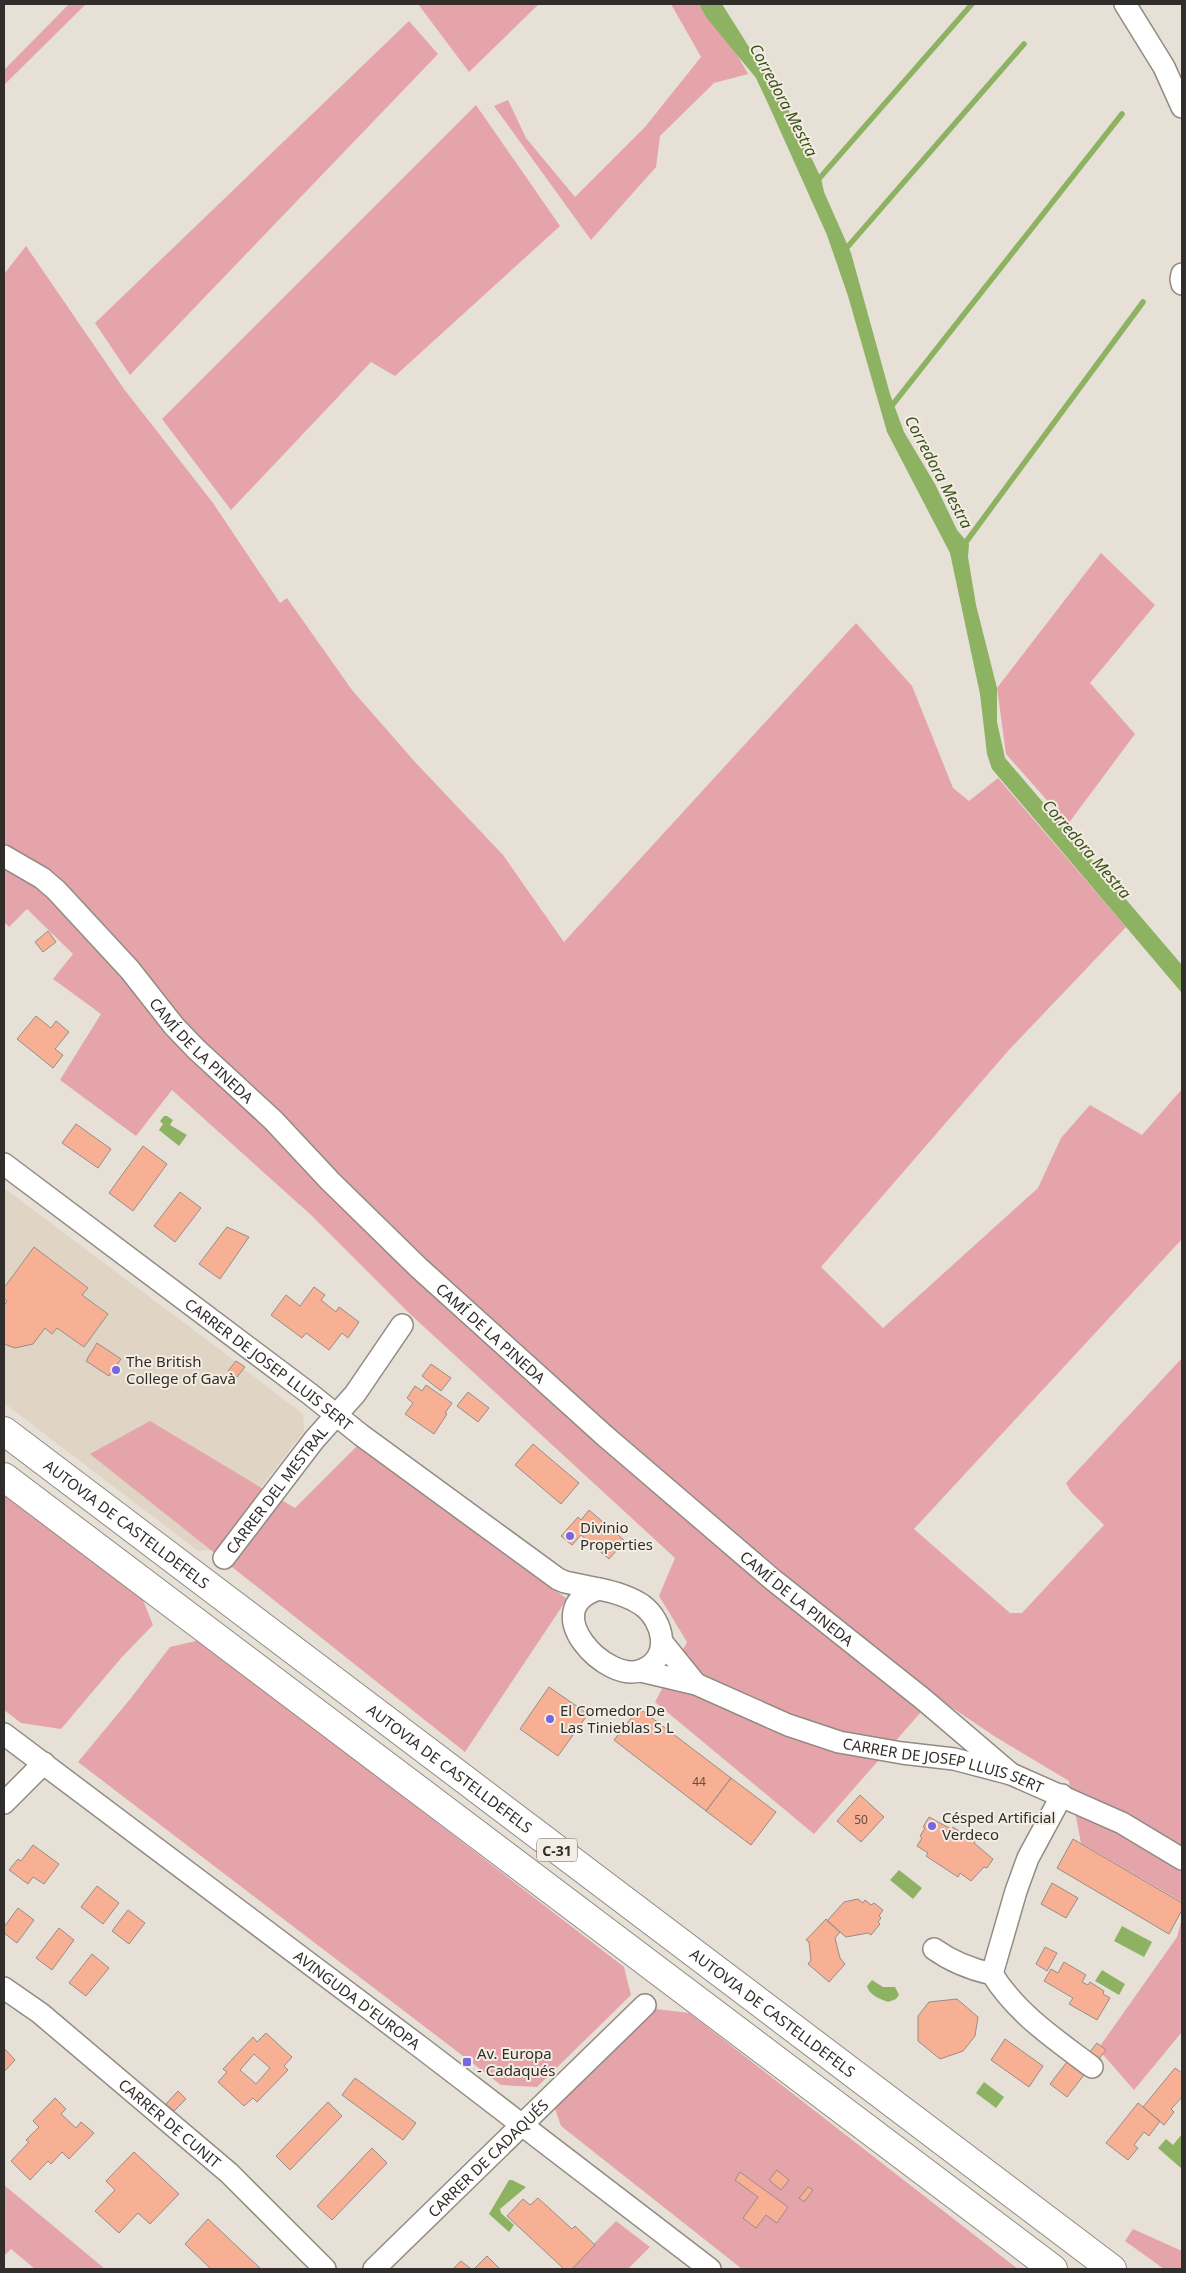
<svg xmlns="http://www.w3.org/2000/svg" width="1186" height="2273" font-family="'Noto Sans',sans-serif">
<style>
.built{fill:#e0d4c5}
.green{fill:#e5a4aa}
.water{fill:#8db262}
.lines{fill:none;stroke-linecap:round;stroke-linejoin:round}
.stream{stroke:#8db262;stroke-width:5.5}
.building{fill:#f7b094;stroke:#978d88;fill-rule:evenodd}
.minor-casing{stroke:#928b83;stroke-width:24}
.highway-casing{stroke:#928b83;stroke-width:30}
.minor{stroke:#fff;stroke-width:21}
.highway{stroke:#fff;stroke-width:28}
.poi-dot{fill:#7865e0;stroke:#f4ede4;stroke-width:2}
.labels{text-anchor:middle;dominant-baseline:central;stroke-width:4;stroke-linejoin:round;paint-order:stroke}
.number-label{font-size:12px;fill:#624e44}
.shield{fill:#f4ede4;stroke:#6b6762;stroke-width:1}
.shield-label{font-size:14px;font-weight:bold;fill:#302d2a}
.street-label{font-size:15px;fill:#302d2a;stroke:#f4ede4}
.poi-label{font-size:15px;fill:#302d2a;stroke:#f4ede4;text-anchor:start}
.water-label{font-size:16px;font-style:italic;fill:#3a5119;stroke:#f4ede4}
</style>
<rect width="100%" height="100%" fill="#e7e0d7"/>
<path class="built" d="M4,1188L235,1361L229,1371L237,1377L244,1369L303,1414L304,1431L213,1550L198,1551L4,1403Z"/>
<path class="green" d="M69,4H86L4,85V70Z
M418,4H539L469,72Z
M671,4H709L748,74L714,83L660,136L656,167L591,240L494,106L508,100L526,138L575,197L645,127L701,57Z
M409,21L438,54L130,375L95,323Z
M476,105L560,226L395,376L371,362L231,510L162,419Z
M26,246L124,389L213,503L280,603L287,598L352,690L415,762L503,855L564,942L856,623L912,686L953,788L969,801L998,778L1126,927L1008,1051L821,1267L883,1328L1038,1188L1061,1138L1090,1105L1142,1135L1182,1089V1239L914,1529L1010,1613H1022L1104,1525L1071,1492L1066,1483L1182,1358V1902L1081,1843L1069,1781L994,1736L935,1696L814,1834L655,1702L687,1642L659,1596L675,1558L410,1314L311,1215L172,1090L136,1136L60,1080L101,1014L53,979L73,954L27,909L9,927L4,922V274Z
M1101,553L1155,605L1090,683L1135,734L1068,824L1006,754L997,688Z
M150,1421L295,1508L357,1446L567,1599L465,1752L90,1454Z
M4,1492L141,1595L153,1625L122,1657L61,1729L21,1723L4,1710Z
M200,1640L624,1967L631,1995L537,2087L501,2085L78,1762L131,1698L170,1647Z
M1182,1918V2032L1134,2090L1098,2049L1177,1937Z
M656,2009L689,2013L1018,2269H742L561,2126L554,2106Z
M4,2185L105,2269H35L11,2249L4,2256Z
M616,2221L650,2247L628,2269H569Z
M1133,2229L1182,2251V2269H1164L1125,2241Z"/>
<path class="water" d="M699,4H722L788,109L821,178L824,192L851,253L890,394L904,432L935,484L957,530L969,544L968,557L976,605L997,688V722L1005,758L1182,965V993L992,769L987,754L980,694L950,553L887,432L848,296L827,235L770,108L756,78L706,17Z
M164,1116H167L173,1120L170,1125L187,1135L179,1146L159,1130L163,1124L160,1121Z
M899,1870L922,1888L913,1899L890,1880Z
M1122,1926L1152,1942L1144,1957L1114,1941Z
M1102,1970L1125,1984L1119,1995L1095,1981Z
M872,1980L883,1987H895L899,1995L896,1999L888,2002C880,1999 869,1995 867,1986Z
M984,2082L1004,2097L996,2108L976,2093Z
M1182,2134V2169L1158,2148L1166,2139L1173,2145Z
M509,2180H512L526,2187L500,2209L501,2213L514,2225L509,2232L489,2214Z"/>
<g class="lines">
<path class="stream" d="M817,181L972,4
M844,251L1024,44
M890,408L1122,114
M963,546L1143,302"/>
</g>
<path class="building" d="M48,931L56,942L43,952L35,942Z
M36,1016L51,1028L56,1021L69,1032L55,1049L63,1055L53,1068L17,1039Z
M76,1124L111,1149L98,1168L62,1143Z
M143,1146L167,1164L133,1211L109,1193Z
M180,1192L201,1208L175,1242L154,1226Z
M227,1227L249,1237L220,1279L199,1264Z
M34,1247L88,1288L82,1295L108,1314L84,1347L57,1328L52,1334L45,1328L33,1344L15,1348L4,1344V1306L7,1301L4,1298V1288Z
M314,1287L325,1295L321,1300L336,1312L339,1307L359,1322L348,1338L342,1333L329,1350L306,1333L302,1338L271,1315L286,1295L300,1306Z
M97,1343L121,1359L109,1376L86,1361Z
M236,1361L245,1367L237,1377L228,1371Z
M431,1364L451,1378L441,1391L422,1376Z
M426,1385L452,1403L445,1413L447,1414L434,1434L405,1414L413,1403L407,1398L415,1386L422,1391Z
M468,1392L489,1408L478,1422L457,1406Z
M533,1444L579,1483L561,1504L515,1465Z
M589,1510L625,1541L609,1559L581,1535L572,1545L561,1536L578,1517L581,1520Z
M549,1687L588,1714L558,1756L520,1729Z
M639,1708L731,1778L706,1811L614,1740Z
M731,1778L776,1812L751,1845L706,1811Z
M860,1795L884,1817L861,1842L837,1821Z
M929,1817L951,1829L953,1827L975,1841L974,1843L993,1859L987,1868L984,1867L971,1881L960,1873L958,1877L926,1856L928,1853L917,1846L922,1838L920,1836L925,1828L923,1827Z
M1073,1839L1182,1903V1910L1169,1934L1057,1868Z
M33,1845L59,1864L44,1884L33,1877L28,1884L9,1870L18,1859L21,1861Z
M1052,1883L1078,1898L1066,1918L1041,1904Z
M97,1886L119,1903L103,1924L81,1907Z
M858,1899L863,1903L865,1900L871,1905L874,1903L883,1910L879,1916L881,1918L878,1922L880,1924L871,1935L868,1933L846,1937L827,1921L844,1902Z
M18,1908L34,1920L17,1943L4,1933V1927Z
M128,1910L145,1923L129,1944L112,1931Z
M826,1919L840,1932L835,1938L840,1958L845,1964L829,1982L808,1964L811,1960L809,1942L806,1940Z
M59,1928L74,1940L52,1970L36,1958Z
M1045,1947L1057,1953L1047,1971L1036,1964Z
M92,1954L109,1968L86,1996L69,1983Z
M1064,1962L1086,1975L1082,1982L1088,1985L1090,1982L1104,1991L1103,1994L1110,1998L1097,2020L1069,2004L1073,1998L1044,1981L1051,1969L1058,1973Z
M957,1999L978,2017L975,2036L963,2051L940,2059L918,2041V2016L929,2002Z
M266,2033L292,2057L284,2066L288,2070L257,2102L253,2098L244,2106L218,2082L227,2072L223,2069L253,2037L257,2042ZM254,2054L270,2068L256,2084L240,2070Z
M1005,2039L1043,2066L1029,2087L991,2060Z
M1097,2043L1106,2050L1098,2060L1089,2053Z
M4,2048L15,2060L4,2072Z
M1070,2058L1087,2071L1067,2097L1050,2084Z
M1175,2068L1182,2073V2097L1171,2109L1174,2112L1164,2125L1143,2107Z
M355,2078L416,2123L403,2140L342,2095Z
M178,2091L186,2099L174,2111L166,2104Z
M55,2098L66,2109L61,2114L76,2128L81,2122L94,2133L69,2159L62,2152L51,2164L48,2161L30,2180L11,2161L29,2142L26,2140L39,2127L33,2121Z
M328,2102L342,2116L290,2170L276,2156Z
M1138,2103L1160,2121L1149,2136L1144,2132L1134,2145L1138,2148L1128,2160L1106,2143Z
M372,2148L387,2163L332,2220L317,2206Z
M134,2152L179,2194L150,2224L138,2213L119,2233L95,2211L115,2190L106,2181Z
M777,2170L789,2180L781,2190L769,2180Z
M740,2172L788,2207L777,2223L766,2215L756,2228L743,2218L758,2197L735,2180Z
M808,2187L813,2190L804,2202L799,2198Z
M538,2198L572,2229L575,2226L595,2245L572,2269H564L507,2216L523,2199L530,2205Z
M208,2219L261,2269H211L185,2244Z
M487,2256L500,2269H474Z
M461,2261L471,2269H453Z"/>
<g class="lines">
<g class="minor-casing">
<g id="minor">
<path d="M1125,4L1164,67L1182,107"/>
<path d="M1182,274L1181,279L1182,284"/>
<path id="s1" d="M4,856L42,878L56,890L130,970L174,1026L196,1049L273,1120L330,1181L419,1268L605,1436L772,1579L923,1699L1011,1774"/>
<path id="s2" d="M4,1164L310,1394L361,1435L558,1579L565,1582L599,1589"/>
<path id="s3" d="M224,1558L314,1440L355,1394L402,1325"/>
<path d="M599,1589C614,1592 629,1596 642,1605C664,1621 672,1658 642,1670C607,1685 535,1609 599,1589Z"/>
<path d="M662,1642L696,1684"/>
<path id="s4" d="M641,1671L696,1684L788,1725L839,1742L902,1753L954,1759L1011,1774L1122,1823L1182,1859"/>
<path id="s5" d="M4,1734L423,2049L710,2269"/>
<path d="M4,1803L44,1763"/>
<path d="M934,1949C952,1962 970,1969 992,1974C1017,2014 1055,2039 1092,2067"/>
<path d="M992,1974L1016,1891L1028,1858L1062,1795"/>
<path id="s6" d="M4,1988L40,2013L229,2173L325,2269"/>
<path id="s7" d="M374,2269L645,2005"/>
</g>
</g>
<g class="highway-casing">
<g id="highway">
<path id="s8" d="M4,1431L1112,2269"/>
<path d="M4,1477L1053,2269"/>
</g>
</g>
<use href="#minor" class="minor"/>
<use href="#highway" class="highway"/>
</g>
<g class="poi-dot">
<circle cx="116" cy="1370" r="5"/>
<circle cx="570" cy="1536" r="5"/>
<circle cx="550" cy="1719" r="5"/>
<circle cx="932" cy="1826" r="5"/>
<rect x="462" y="2057" width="10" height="10" rx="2.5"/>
</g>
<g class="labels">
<g class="number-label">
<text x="699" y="1781">44</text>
<text x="861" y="1819">50</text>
</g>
<rect class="shield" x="537" y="1838.5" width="40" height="23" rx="4"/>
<g class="shield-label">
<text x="557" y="1850">C-31</text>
</g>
<g class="street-label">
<text stroke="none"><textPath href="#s1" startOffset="279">CAMÍ DE LA PINEDA</textPath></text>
<text stroke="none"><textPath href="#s1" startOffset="684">CAMÍ DE LA PINEDA</textPath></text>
<text stroke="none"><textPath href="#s2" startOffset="332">CARRER DE JOSEP LLUIS SERT</textPath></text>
<text stroke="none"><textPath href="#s3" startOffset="86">CARRER DEL MESTRAL</textPath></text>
<text stroke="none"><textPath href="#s8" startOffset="154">AUTOVIA DE CASTELLDEFELS</textPath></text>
<text stroke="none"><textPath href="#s1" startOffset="1089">CAMÍ DE LA PINEDA</textPath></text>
<text stroke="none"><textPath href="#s4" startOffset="318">CARRER DE JOSEP LLUIS SERT</textPath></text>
<text stroke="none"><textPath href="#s8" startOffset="559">AUTOVIA DE CASTELLDEFELS</textPath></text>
<text stroke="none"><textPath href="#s5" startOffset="442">AVINGUDA D'EUROPA</textPath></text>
<text stroke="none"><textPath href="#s8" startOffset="964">AUTOVIA DE CASTELLDEFELS</textPath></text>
<text stroke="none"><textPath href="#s6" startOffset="214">CARRER DE CUNIT</textPath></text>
<text stroke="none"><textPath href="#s7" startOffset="159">CARRER DE CADAQUÉS</textPath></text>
</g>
<g class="poi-label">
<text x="126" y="1361">The British<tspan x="126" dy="17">College of Gavà</tspan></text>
<text x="580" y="1527">Divinio<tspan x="580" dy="17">Properties</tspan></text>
<text x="560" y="1710">El Comedor De<tspan x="560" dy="17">Las Tinieblas S L</tspan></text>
<text x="942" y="1817">Césped Artificial<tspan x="942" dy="17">Verdeco</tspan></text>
<text x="477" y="2053">Av. Europa<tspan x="477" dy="17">- Cadaqués</tspan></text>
</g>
<g class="water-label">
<text transform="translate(784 100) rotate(62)">Corredora Mestra</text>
<text transform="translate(939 472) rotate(62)">Corredora Mestra</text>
<text transform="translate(1087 849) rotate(49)">Corredora Mestra</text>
</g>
</g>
<rect width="1186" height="2273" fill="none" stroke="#302d2a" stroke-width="10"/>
</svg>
